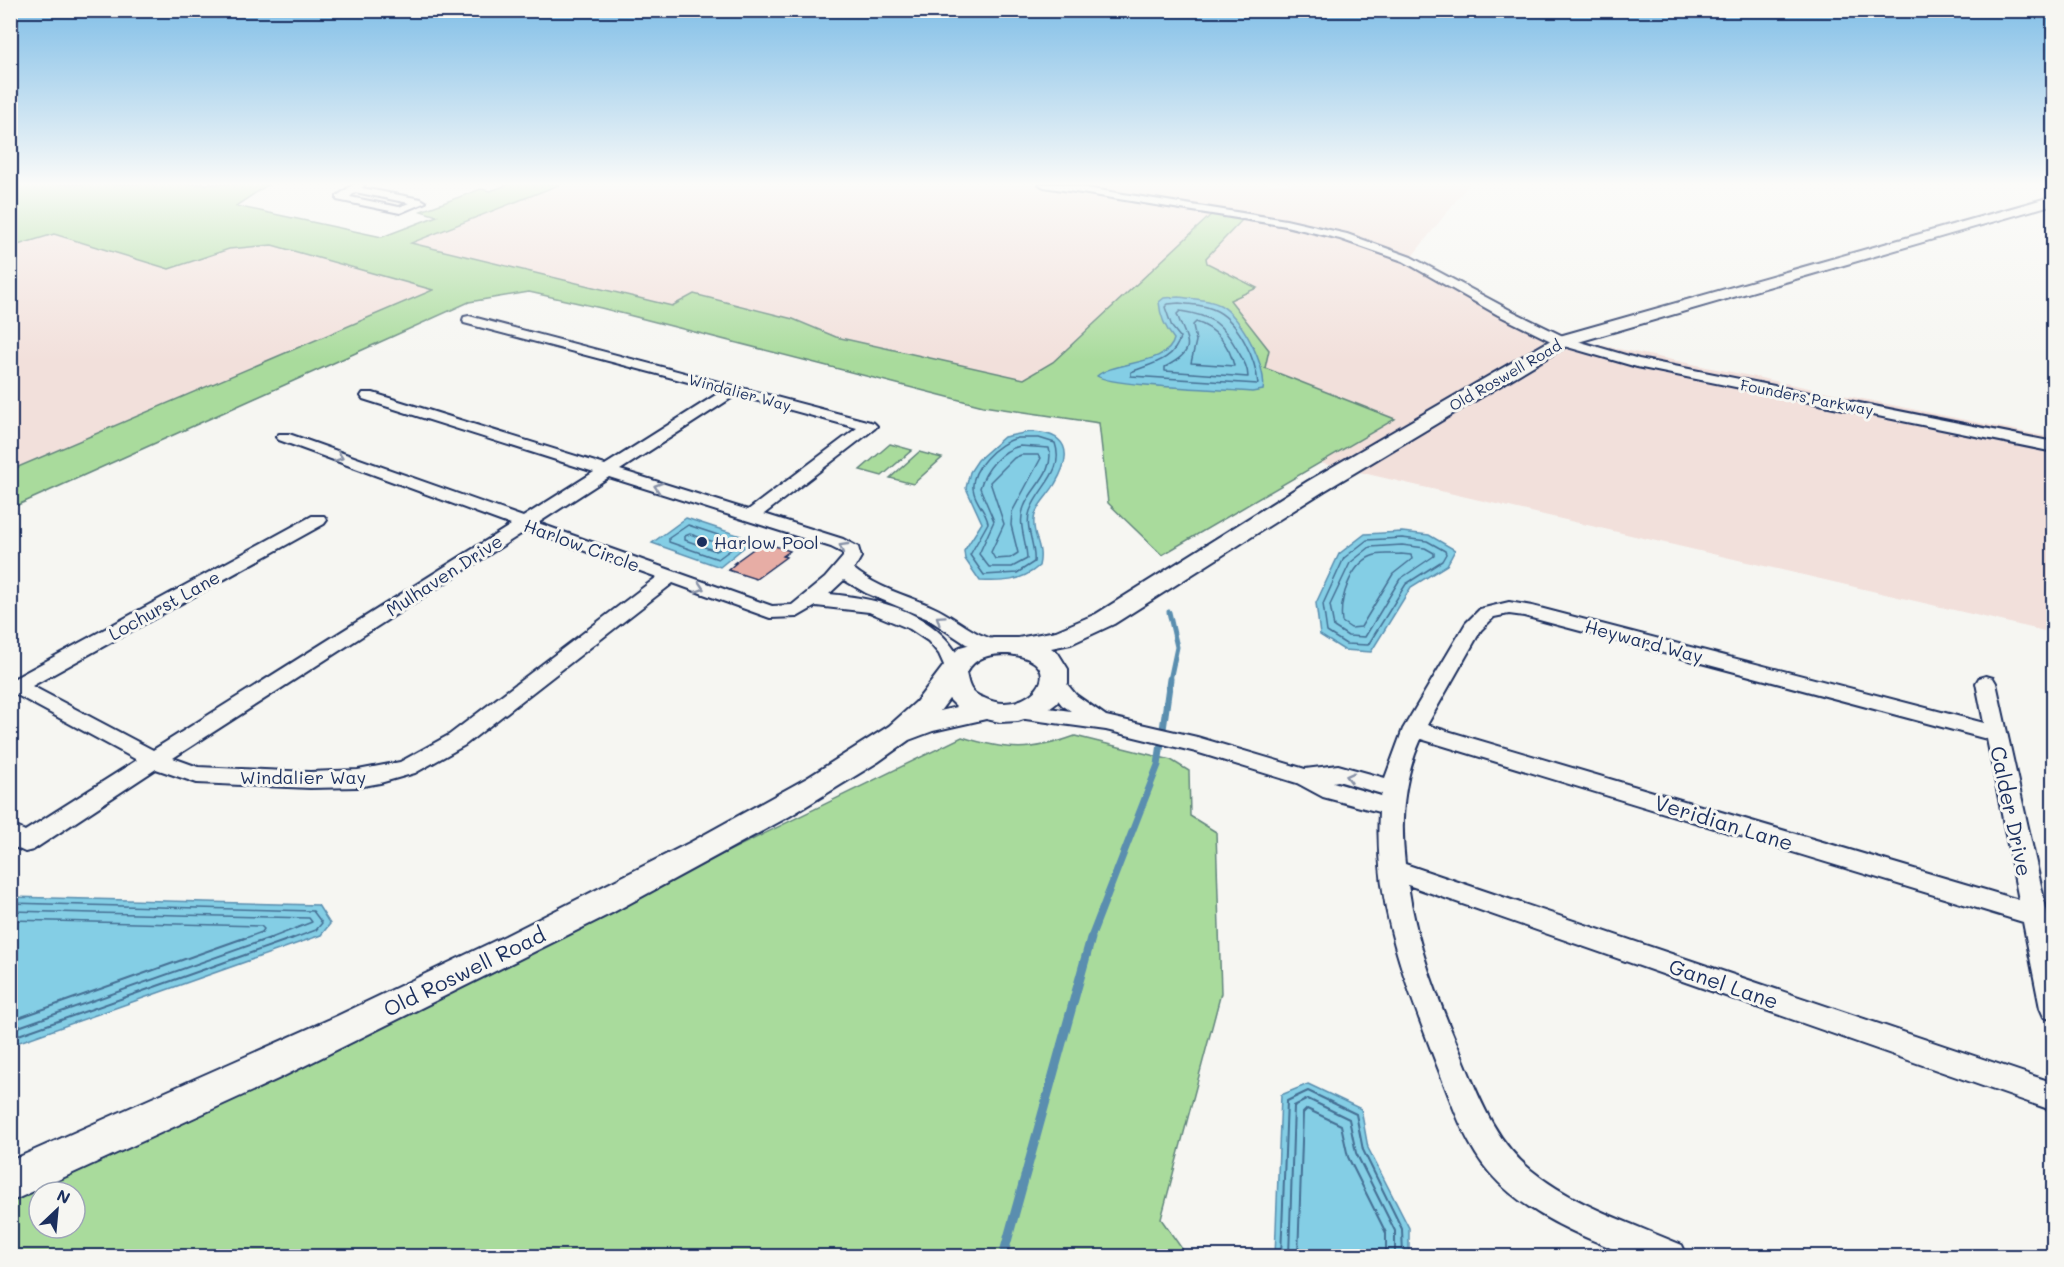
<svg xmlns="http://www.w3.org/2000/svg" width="2064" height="1267" font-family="Mali,sans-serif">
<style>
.built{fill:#f2e0db}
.green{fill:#a9db9c;stroke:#62857d;stroke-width:1.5;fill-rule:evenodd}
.water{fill:#84cee5;stroke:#5a8eaf;stroke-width:1.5}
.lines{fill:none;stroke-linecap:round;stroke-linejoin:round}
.shore-far1{stroke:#456f94;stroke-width:1.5}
.shore{stroke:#456f94;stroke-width:2}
.stream-far2{stroke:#5a8eaf;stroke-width:5}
.stream-far1{stroke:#5a8eaf;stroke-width:7}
.stream{stroke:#5a8eaf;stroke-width:9}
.building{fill:#e7ada5;stroke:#1b2f5e;stroke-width:1.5}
.minor-casing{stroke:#1b2f5e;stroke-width:4}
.tertiary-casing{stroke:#1b2f5e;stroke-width:4}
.minor{fill:#f6f6f2;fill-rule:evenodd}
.tertiary{fill:#f6f6f2;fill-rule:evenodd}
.oneway{stroke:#8892a8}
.poi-dot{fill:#1b2f5e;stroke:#f6f6f2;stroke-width:2}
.labels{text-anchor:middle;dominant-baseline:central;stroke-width:6;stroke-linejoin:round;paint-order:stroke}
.far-street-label{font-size:15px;fill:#1b2f5e;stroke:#f6f6f2}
.poi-label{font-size:18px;fill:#1b2f5e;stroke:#f6f6f2;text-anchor:start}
.street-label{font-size:18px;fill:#1b2f5e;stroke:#f6f6f2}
.near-street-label{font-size:21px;fill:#1b2f5e;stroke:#f6f6f2}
</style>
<rect width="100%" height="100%" fill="#f6f6f2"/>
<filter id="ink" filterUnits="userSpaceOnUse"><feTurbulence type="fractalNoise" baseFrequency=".0167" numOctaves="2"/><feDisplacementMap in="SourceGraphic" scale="12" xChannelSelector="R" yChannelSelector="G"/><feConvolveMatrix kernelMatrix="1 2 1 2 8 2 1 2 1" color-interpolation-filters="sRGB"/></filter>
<g filter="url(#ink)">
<path class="built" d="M10,184L396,246L553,184H1469L1411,258L1565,338L2053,438V633L509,275L11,502Z"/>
<path class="green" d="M11,184H269L236,206L382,237L437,216L421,211L481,189L490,191L510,184H561L411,243L672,306L694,294L793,319L836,337L1024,379L1053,362L1212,214L1243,219L1206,258L1207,263L1257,288L1230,300L1269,350L1265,368L1395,419L1162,555L1108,503L1099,423L983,406L601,308L529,292L469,302L11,508V470L433,290L272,245L229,249L169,269L54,234L11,247Z
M890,444L912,450L882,476L860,470Z
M919,452L942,458L913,484L890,478Z
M1075,736L1171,760L1189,771L1190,816L1216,832L1221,993L1161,1219L1187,1256H11V1202L962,737C1007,751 1031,752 1075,736ZM39,1192H75V1228H39Z"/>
<path class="water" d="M1179,297C1192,299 1208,299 1220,305C1241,316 1268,368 1263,390L1252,392C1224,389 1113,387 1097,376C1113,361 1169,365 1174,339C1166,329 1160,315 1159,302L1164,298Z
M1029,432C1067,432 1074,452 1055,484C1049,495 1035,506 1034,520C1032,536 1044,546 1039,566C1021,582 1003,582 980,581L965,559L964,551L982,523L966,488L970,472L978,460L1004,437Z
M686,518L753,540L720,567L652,543Z
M1402,532L1429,535L1455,550L1447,565L1411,587L1371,652L1344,650L1320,635L1316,603L1339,554L1365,534Z
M11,897L318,905L330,924L321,935L11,1045Z
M1308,1084L1361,1109L1368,1148L1409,1228V1256H1275L1281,1095Z"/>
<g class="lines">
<path class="shore-far1" d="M1179,303C1191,305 1205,304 1217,311C1239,323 1256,359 1258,384L1131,376V372C1151,364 1175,360 1180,337L1172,327L1165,307L1168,304Z
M1180,311C1213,316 1222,323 1238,351C1243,360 1248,367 1248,377L1165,371V367C1200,349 1186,341 1177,314Z
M1196,322C1216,328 1230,346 1234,366L1191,363L1196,341L1193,325Z
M1018,438H1039L1055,443C1065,472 1039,486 1030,511C1024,527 1036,545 1034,562L1017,573L984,575L970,555L988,523C986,512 977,504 974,493C967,471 998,442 1018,438Z
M1020,446L1049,448C1055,473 1032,486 1024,507C1017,524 1027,542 1027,559L1012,567H989L979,554L994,521L980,488C985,470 1001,450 1020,446Z
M1021,455H1038L1041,458L1012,512L1011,525L1018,553L1010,558L995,559L991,552L1004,524L990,482L1014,458Z
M688,525L736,541L737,545L718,559L669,542V538Z
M690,534L720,544L722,548L716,551L685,540V536Z
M1402,538L1427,541L1445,551L1446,554L1442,561L1406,584L1368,645L1346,644L1327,632L1323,604L1344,558L1367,540Z
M1402,545L1425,548L1434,553V556L1400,579L1365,637L1348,636L1334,627L1330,605L1350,563L1370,547Z
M1401,554L1411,555L1412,559L1393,574L1361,627L1351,628L1342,622C1339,600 1350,565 1372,556C1381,552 1392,555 1401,554Z
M10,903L313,911L322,923L316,930L289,940
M10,911L309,918L312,922L266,940
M10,920L261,926L264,929L262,932L240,940"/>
<path class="shore" d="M10,1021L244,938
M10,1030L270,938
M10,1038L293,938
M1281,1256L1287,1101L1308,1091L1356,1114L1363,1150L1402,1229L1403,1256
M1289,1256L1294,1106L1308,1099L1349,1119L1356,1153L1395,1231V1256
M1298,1256L1303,1113L1307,1109L1341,1125L1348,1157L1386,1233V1256"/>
<path class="stream-far2" d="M1169,612L1177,647L1170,680"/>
<path class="stream-far1" d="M1090,940L1158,765L1170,679"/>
<path class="stream" d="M1003,1256L1091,938"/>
</g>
<path class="building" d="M763,542L790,551L783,556L786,557L756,579L728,570L736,563H734Z"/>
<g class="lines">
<g class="minor-casing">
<path id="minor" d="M354,184H365L362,188L421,199L426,202L400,213L337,200V196ZM355,192L409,203L399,207L350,197Z
M1039,184H1061L1286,220L1347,234L1411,257L1508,309L1567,338L1639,359L2054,442V452L1637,367L1557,344L1498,315L1403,261L1340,239L1286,226L1044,187Z
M469,316L874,423L877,426L874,429L764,514L843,539L858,547L861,557L854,569C877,588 906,595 933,607C949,614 962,625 977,633C985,637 996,639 1001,646L998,650L991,652L966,644L928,619L866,593L844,580L829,594C884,599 942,614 965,669L962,674L955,676L948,674L939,654L928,641L910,629L869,612L816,606L797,617L770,618L673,583L465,745L415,773L380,783L358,787L310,788L197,783L156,769L33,850L25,852L10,845V824L25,831L137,760L15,694L10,696V676L15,678L312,516H324L327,520L324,524L32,686L153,750L511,525L279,440L276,437L279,434H289L523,517L594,472L363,399L361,396L363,393H373L605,465L722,391L464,323L463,320L464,317ZM736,395L857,428L748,510L620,470ZM609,477L831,547L843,553V557L825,578L792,605L772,606L538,523ZM527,530L657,577L449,735L400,762L358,770L310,772L198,767L173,758Z
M1509,602L1532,606L1984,723L1976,683L1979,678L1986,676L1993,678L1996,683L2054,944V1020L2044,1017L2040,1008L2023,922L1421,739C1403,780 1400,819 1405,864L2054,1083V1111L1408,885C1417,947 1437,997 1461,1054C1479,1097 1494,1140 1531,1170C1575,1206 1631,1223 1682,1245L1687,1256C1671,1258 1649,1259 1633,1256C1623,1255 1613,1249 1604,1245C1562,1228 1519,1207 1489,1172C1463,1141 1451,1100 1436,1063C1404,978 1374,906 1379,812L1323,797L1297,783L1196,752L1106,730L1018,718L1011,716L1007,711L1011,706L1018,704L1071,711L1062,705L1045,683L1048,678L1055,676L1062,678L1076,695L1106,716L1197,737L1305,769L1338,765L1385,778L1403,729L1466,623L1480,609ZM1509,614L1524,616L1987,739L2019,900L1427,725L1481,630L1494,617ZM1338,781L1382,794L1381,796L1333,782Z"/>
</g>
<g class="tertiary-casing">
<path id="tertiary" d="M2054,196V204L1568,345L1324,491L1114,624L1071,644L1051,648L1058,653L1068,669V683L1057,703L1045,712L1018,721L1000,722L986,719L933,731L909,740L878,762L790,816L612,913L278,1079L10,1202V1161L337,1016L505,936L691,842L807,778L889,726L916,702L951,656L960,647L993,638H1018L1056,631L1096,614L1308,481L1556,337ZM1009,654C1075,662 1028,720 984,698C978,696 972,692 970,687C968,683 967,677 966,673C976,656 990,654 1009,654ZM949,699L957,707L940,711Z"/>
</g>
<use href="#minor" class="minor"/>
<use href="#tertiary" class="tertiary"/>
</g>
<defs><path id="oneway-chevron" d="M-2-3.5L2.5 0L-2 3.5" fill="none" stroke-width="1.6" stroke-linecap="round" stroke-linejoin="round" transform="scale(1.5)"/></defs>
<g class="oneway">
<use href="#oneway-chevron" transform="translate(339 457) rotate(20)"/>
<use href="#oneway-chevron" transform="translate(658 487) rotate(-163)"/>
<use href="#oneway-chevron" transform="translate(843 547) rotate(-150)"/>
<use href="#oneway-chevron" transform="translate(700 588) rotate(19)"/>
<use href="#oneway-chevron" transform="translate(940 619) rotate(-145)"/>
<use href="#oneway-chevron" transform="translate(1350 777) rotate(-165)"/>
</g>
</g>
<linearGradient id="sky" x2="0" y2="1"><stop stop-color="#80bee7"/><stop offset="0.51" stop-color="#fbfbf9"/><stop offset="1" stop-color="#fbfbf9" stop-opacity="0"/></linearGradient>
<rect width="2064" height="361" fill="url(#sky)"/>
<circle class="poi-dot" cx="702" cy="542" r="6"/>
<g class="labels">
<g class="far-street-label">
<text transform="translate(1505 375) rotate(-30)">Old Roswell Road</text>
<text transform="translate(740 392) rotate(15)">Windalier Way</text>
<text transform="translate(1807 397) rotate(11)">Founders Parkway</text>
</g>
<g class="poi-label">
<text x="714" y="542">Harlow Pool</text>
</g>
<g class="street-label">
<text transform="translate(582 545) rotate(20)">Harlow Circle</text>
<text transform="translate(444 575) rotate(-33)">Mulhaven Drive</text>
<text transform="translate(164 605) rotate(-29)">Lochurst Lane</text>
<text transform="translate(1644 641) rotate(15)">Heyward Way</text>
<text x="303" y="777">Windalier Way</text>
</g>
<g class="near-street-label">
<text transform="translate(2012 811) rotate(78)">Calder Drive</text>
<text transform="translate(1724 822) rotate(17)">Veridian Lane</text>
<text transform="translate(464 971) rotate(-26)">Old Roswell Road</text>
<text transform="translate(1724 983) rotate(19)">Ganel Lane</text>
</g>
</g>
<rect width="2064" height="1267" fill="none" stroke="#f6f6f2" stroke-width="36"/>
<rect x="18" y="18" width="2028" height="1231" fill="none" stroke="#1b2f5e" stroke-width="2" filter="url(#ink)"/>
<g transform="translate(57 1210) rotate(26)"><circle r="28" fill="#f6f6f2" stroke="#9ea6b7" stroke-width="1.5"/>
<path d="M0-4.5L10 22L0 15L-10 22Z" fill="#1b2f5e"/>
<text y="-9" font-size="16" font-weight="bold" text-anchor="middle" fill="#1b2f5e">N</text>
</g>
</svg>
